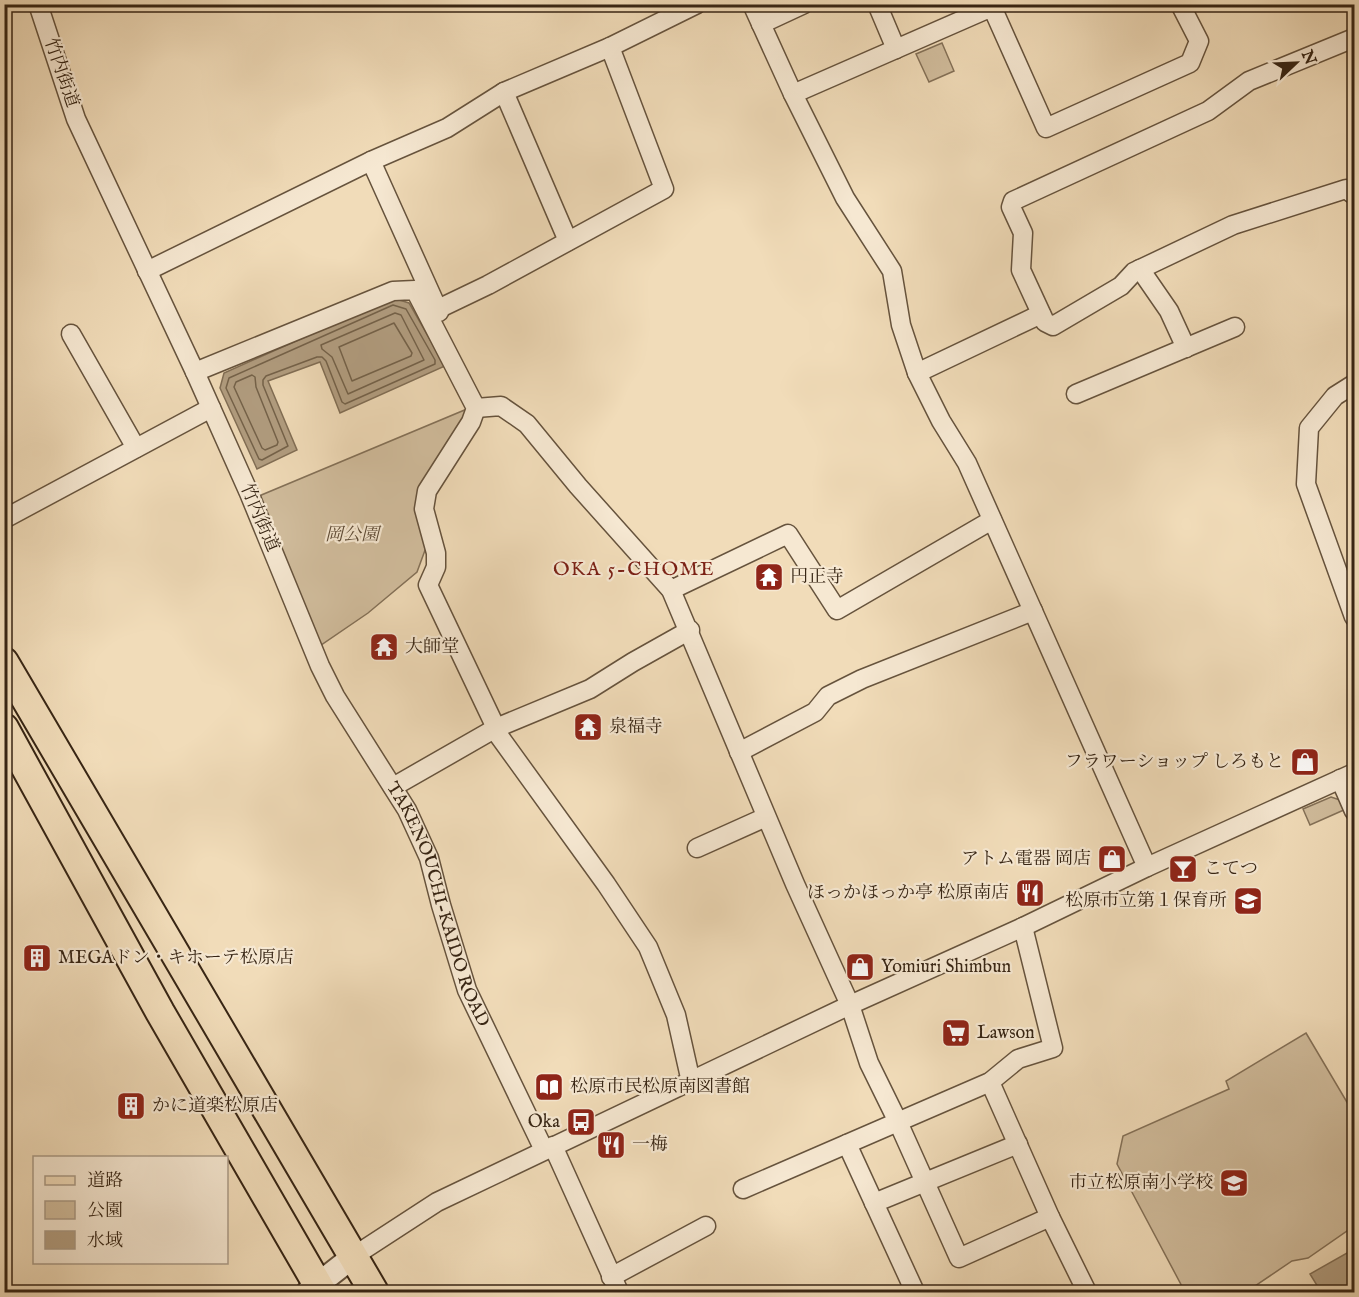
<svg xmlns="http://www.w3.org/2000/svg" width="1359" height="1297" font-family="'IM FELL English','Noto Serif JP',serif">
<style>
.green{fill:#d1bd9d;stroke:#847158;stroke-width:1.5}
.water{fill:#b29e81;stroke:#816e55;stroke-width:1.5}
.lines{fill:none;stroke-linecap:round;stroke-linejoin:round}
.shore{stroke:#74624a;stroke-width:1.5}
.minor-casing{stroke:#66533d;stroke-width:21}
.tertiary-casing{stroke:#66533d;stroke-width:26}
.primary-casing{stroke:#372514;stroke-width:32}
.minor{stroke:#f6e8d2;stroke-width:18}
.tertiary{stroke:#f6e8d2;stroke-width:22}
.primary{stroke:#f1dcb9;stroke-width:28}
.labels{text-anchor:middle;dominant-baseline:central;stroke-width:4.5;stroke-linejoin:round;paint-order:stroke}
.street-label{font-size:18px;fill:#372514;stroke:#f6e8d2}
.park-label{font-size:18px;font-style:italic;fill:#5e4b36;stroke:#f6e8d2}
.poi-label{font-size:18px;fill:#372514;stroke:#f6e8d2;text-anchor:start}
.neighbourhood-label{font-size:20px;letter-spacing:1.5px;fill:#7a1f14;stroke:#f6e8d2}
</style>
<rect width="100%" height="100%" fill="#f1dcb9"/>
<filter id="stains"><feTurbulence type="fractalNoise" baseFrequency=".00333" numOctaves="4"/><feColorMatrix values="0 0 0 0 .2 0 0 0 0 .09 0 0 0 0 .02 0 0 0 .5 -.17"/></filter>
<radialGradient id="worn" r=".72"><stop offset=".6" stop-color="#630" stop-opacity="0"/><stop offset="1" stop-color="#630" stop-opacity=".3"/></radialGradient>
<path class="green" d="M942,43L954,71L929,82L916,54Z
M467,409L470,412L435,463L428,542L417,572L368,613L321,645L259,496Z
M1331,797L1343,801L1346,809L1310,825L1303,809Z
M1306,1033L1354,1114V1226L1308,1258L1292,1261L1246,1292H1185L1117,1164L1123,1136L1229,1089L1226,1081Z"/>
<path class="water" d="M393,298L409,303L445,366L340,413L320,362L268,381L297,450L257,469L220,388L224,373Z
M1354,1249V1285L1342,1292H1321L1310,1274Z"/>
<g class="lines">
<path class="shore" d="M393,305L406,309L435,360V364L345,404L342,402L326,361L322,357H317L266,376L263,380V385L288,446L262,460L259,459L226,388L229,378Z
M395,313L401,315L424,360L348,394L332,357L322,349L321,345Z
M394,323L412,353L411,356L352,381L339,347Z
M252,375L255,377L256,387L278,442L277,445L265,450L262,448L234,387L236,382Z"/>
<g class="minor-casing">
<g id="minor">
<path id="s1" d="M38,4L76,119L195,372L249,493L320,666L335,696L407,810L429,858L441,905L467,990L544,1150"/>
<path d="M752,4L793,94L845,198L892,271L901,325L917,373L941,421L967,463L1147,867"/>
<path d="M877,4L896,49"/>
<path d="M761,24L804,4"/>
<path d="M1354,38L1249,81L1208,111L1013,201L1011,207L1023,233L1021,270L1045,322L1053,326L1121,286L1134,272L1233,225L1346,189L1354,195"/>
<path d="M504,92L568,241"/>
<path d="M793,94L992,7L1046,128L1190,63L1199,41L1180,4"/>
<path d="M371,161L439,312"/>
<path d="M1140,269L1169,311L1186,348"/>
<path d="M147,271L371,161L447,128L504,92L610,47L697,4"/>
<path d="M438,309L488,285L664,189L610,47"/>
<path d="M71,334L136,448"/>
<path d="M195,372L393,291L415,290L476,408L471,422L427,491L424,509L436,553V567L428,585L496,728"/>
<path d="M917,373L1041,314"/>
<path d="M1354,384L1335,396L1309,428L1306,484L1354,617"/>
<path d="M1076,394L1235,327"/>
<path d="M476,408L501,406L527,424L578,486L671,590L795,884L850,1005L869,1063L898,1122L959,1258L1050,1217"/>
<path d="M4,519L211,408"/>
<path d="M671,590L788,534L837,610L992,520"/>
<path d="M494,729L606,884L648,947L676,1015L691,1082"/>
<path d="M739,752L815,712L828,696L862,679L1033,611"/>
<path d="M1340,779L1354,811"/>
<path d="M393,787L496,728L590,689L633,662L690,630"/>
<path d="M697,848L766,817"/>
<path d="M990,1082L1050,1217L1087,1292"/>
<path d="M847,1144L915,1292"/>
<path d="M553,1146L619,1292"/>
<path d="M743,1189L990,1082L1018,1059L1053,1048L1023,927"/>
<path d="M874,1203L1018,1144"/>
<path d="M354,1256L437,1202L850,1005L1023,927L1147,867L1354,773"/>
<path d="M611,1277L706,1226"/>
</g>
</g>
<g class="tertiary-casing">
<path id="tertiary" d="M308,1292L354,1256"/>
</g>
<g class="primary-casing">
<path id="primary" d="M4,662L374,1292
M4,728L160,1012L322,1292"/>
</g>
<use href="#minor" class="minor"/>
<use href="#tertiary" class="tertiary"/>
<use href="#primary" class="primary"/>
</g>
<defs>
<g id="temple-square" transform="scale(1.5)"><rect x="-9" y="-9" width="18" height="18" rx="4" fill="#8f2418" stroke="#f6e8d2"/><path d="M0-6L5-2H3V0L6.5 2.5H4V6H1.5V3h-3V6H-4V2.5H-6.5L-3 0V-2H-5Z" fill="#fff"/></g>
<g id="shop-square" transform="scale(1.5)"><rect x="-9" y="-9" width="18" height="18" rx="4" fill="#8f2418" stroke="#f6e8d2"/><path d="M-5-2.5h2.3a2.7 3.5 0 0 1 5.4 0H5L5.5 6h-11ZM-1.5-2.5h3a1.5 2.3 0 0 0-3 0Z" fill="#fff"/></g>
<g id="bar-square" transform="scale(1.5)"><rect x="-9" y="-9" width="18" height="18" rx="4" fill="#8f2418" stroke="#f6e8d2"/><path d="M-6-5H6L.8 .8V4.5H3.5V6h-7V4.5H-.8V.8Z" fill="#fff"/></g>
<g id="restaurant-square" transform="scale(1.5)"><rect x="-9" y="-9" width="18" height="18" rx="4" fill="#8f2418" stroke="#f6e8d2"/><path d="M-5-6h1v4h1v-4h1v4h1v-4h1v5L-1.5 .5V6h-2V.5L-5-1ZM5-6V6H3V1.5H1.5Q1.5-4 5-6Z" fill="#fff"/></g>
<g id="school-square" transform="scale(1.5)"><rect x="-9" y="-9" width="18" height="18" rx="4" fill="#8f2418" stroke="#f6e8d2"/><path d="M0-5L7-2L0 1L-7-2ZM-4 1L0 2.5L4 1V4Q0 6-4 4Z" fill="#fff"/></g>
<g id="building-square" transform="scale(1.5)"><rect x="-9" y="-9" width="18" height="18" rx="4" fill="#8f2418" stroke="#f6e8d2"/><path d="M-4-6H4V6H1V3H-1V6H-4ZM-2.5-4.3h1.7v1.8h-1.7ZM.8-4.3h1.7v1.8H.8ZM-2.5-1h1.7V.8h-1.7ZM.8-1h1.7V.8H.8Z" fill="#fff"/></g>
<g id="supermarket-square" transform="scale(1.5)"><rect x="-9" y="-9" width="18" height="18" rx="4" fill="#8f2418" stroke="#f6e8d2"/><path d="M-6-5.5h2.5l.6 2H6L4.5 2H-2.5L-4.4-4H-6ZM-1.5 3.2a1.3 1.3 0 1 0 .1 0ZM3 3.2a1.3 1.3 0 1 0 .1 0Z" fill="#fff"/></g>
<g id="library-square" transform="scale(1.5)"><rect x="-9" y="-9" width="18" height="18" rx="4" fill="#8f2418" stroke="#f6e8d2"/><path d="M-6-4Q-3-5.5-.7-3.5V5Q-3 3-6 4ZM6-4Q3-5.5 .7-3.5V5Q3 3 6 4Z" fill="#fff"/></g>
<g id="bus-square" transform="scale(1.5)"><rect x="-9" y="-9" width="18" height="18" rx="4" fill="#8f2418" stroke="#f6e8d2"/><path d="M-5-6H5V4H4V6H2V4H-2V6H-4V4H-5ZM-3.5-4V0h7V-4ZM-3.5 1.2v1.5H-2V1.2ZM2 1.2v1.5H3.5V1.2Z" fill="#fff"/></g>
</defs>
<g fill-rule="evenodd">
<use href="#temple-square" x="769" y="577"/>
<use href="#temple-square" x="384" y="647"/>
<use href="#temple-square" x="588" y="727"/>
<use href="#shop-square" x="1305" y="762"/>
<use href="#shop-square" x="1112" y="859"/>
<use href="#bar-square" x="1183" y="869"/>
<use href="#restaurant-square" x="1030" y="893"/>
<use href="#school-square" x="1248" y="901"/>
<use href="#building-square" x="37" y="958"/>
<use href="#shop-square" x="860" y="967"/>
<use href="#supermarket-square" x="956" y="1033"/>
<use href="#library-square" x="549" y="1087"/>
<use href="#building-square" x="131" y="1106"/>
<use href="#bus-square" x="581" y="1122"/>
<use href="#restaurant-square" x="611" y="1145"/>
<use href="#school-square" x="1234" y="1183"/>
</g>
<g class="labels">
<g class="street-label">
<text transform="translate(61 73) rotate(71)">竹内街道</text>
<text transform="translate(259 518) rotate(67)">竹内街道</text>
<text stroke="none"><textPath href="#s1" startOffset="988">TAKENOUCHI-KAIDO ROAD</textPath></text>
</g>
<g class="park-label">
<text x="352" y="535">岡公園</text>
</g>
<g class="poi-label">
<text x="790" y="577">円正寺</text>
<text x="405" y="647">大師堂</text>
<text x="609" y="727">泉福寺</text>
<text x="1284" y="762" text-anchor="end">フラワーショップ しろもと</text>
<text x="1091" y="859" text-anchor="end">アトム電器 岡店</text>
<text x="1204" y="869">こてつ</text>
<text x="1009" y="893" text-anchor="end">ほっかほっか亭 松原南店</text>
<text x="1227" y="901" text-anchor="end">松原市立第１保育所</text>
<text x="58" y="958">MEGAドン・キホーテ松原店</text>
<text x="881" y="967">Yomiuri Shimbun</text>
<text x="977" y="1033">Lawson</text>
<text x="570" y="1087">松原市民松原南図書館</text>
<text x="152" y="1106">かに道楽松原店</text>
<text x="560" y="1122" text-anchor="end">Oka</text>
<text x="632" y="1145">一梅</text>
<text x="1213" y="1183" text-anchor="end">市立松原南小学校</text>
</g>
<g class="neighbourhood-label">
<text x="634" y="569">OKA 5-CHOME</text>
</g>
</g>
<rect width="1359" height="1297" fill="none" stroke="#f1dcb9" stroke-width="24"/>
<rect x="6" y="6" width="1347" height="1285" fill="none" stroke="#372514" stroke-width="3"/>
<rect x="12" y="12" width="1335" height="1273" fill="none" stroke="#372514" stroke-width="1.5"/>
<rect x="33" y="1156" width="195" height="108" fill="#f6e8d2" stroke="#aa9a86" stroke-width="1.5"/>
<rect x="45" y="1176" width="30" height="9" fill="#f1dcb9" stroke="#aa9a86" stroke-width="1.5"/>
<text x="87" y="1186" font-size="18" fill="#372514">道路</text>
<rect x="45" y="1201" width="30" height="18" fill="#d1bd9d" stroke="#aa9a86" stroke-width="1.5"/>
<text x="87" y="1216" font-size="18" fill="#372514">公園</text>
<rect x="45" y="1231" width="30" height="18" fill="#b29e81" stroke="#aa9a86" stroke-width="1.5"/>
<text x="87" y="1246" font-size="18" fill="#372514">水域</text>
<g transform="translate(1296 63) rotate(67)" stroke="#f6e8d2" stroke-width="4.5" paint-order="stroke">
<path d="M0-4.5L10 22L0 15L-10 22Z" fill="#372514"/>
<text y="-9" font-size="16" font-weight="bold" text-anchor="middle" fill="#372514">N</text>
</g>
<rect width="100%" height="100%" filter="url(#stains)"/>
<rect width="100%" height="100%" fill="url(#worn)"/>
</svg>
